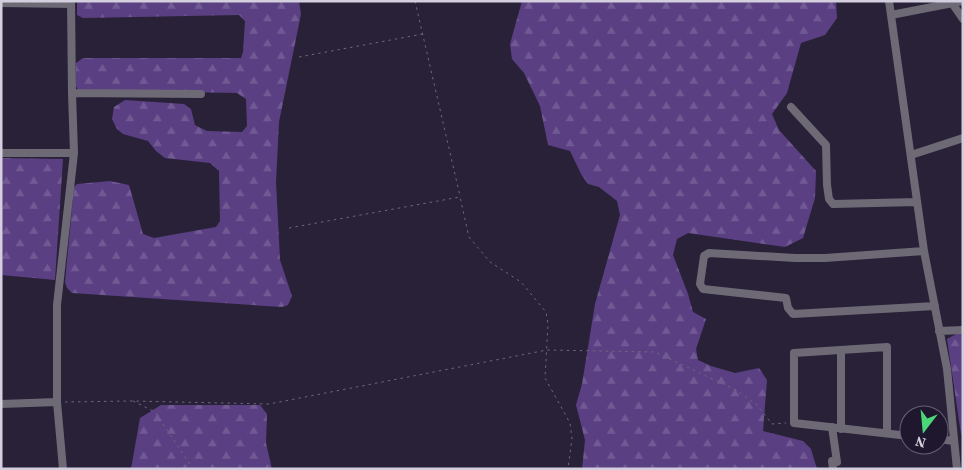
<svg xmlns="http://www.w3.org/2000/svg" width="964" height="470" font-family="'Source Serif 4',serif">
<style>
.forest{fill:url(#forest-firs)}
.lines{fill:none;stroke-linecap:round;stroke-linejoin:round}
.path{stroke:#6e687b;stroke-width:1;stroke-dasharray:2.5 4;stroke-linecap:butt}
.minor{stroke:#6d6a76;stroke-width:8}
</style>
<defs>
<pattern id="forest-firs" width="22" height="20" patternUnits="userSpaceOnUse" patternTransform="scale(1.25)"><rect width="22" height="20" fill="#5a3f83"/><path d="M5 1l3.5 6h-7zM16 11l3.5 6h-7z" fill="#715a94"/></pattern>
</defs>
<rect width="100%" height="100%" fill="#292138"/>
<path class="forest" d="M77,1H299L301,14L279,122L276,182L280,260L292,296L288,305L282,307L72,293L67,288L65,282L74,187L77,184L110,181L129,185L143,234L154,238L216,227L220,221L219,171L210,163L165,158L156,151L148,141L123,134L117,129L112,119L114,107L125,100L184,104L191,109L195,125L207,131L242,132L247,126L246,99L237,93L78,90L76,86V63L83,58H241L243,52L245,21L239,15L83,18L77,15Z
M522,1H836L837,18L825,35L801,43L787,93L772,114L779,130L816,171L815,198L803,238L785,247L688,233L677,239L673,255L688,294L693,312L706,319L696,349L698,360L711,366L735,373L759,368L767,380L763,431L803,441L811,449L817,469H582L585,440L576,405L582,384L595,304L620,215L617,201L599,187L588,184L581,174L570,151L548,145L540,106L524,73L512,59L510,44Z
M1,158L63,159L55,280L1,275Z
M960,332H963V436L961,434L947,339Z
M161,405H260L267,414L266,443L272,469H131L140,418Z"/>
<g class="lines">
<path class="path" d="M415,1L460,196
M299,57L423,34
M289,228L460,197L469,237L490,262L521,282L546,312L548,324L545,378L570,423L572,438L568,469
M133,401L155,412L193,469
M65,402L132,401L269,404L547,350L655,352L736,390L757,405L772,424L786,423"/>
<path class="minor" d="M889,1L924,251L947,369L957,469
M1,3L71,4
M952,3L963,19
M891,15L963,1
M72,93L201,94
M791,107L826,145L827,185L829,199L833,204L917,202
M1,153H74
M911,155L963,138
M924,251L825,258H795L709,253L704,256L700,284L703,289L786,298L788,308L793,314L935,306
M939,331L963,330
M1,404L57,402
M832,427L837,462L832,461L833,469
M841,429V350
M887,433V347L794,353V423L909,436
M939,439L954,441
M63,469L57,402V305L74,153L72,93L71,1"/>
</g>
<rect width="964" height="470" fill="none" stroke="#d4cfde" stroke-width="5"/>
<g transform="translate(924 430) rotate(196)"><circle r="24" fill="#1f172d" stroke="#676174"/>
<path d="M0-4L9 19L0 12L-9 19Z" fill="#4bd677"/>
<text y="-8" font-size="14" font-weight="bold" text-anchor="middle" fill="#d4cfde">N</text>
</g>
</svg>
